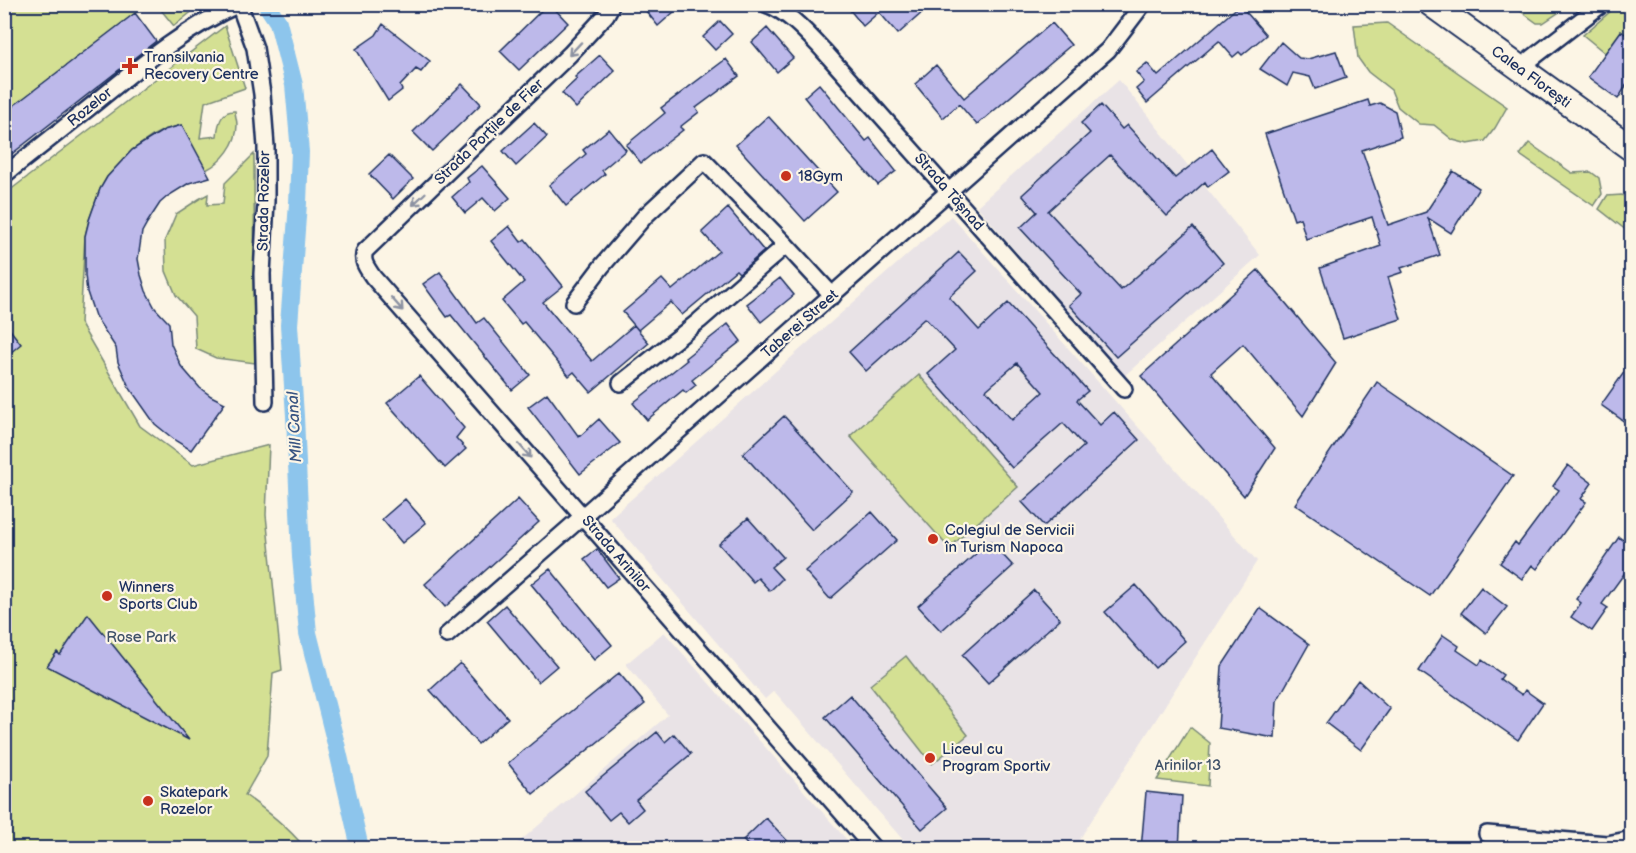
<svg xmlns="http://www.w3.org/2000/svg" width="1636" height="853" font-family="'Balsamiq Sans',sans-serif">
<style>
.built{fill:#e9e3e6}
.green{fill:#d4e093;stroke:#788878;stroke-width:1.5}
.lines{fill:none;stroke-linecap:round;stroke-linejoin:round}
.canal{stroke:#8dc5ec;stroke-width:18}
.building{fill:#bdb9ea;stroke:#1b2f5e;stroke-width:1.5;fill-rule:evenodd}
.minor-casing{stroke:#1b2f5e;stroke-width:20}
.primary-casing{stroke:#1b2f5e;stroke-width:28}
.minor{stroke:#fcf5e5;stroke-width:15}
.primary{stroke:#fcf5e5;stroke-width:24}
.oneway{stroke:#8c92a2}
.poi-dot{fill:#c8321e;stroke:#fcf5e5;stroke-width:2}
.labels{text-anchor:middle;dominant-baseline:central;stroke-width:4.5;stroke-linejoin:round;paint-order:stroke}
.poi-label{font-size:15px;fill:#1b2f5e;stroke:#fcf5e5;text-anchor:start}
.street-label{font-size:15px;fill:#1b2f5e;stroke:#fcf5e5}
.park-label{font-size:15px;fill:#405269;stroke:#fcf5e5}
.water-label{font-size:16px;font-style:italic;fill:#385482;stroke:#fcf5e5}
</style>
<rect width="100%" height="100%" fill="#fcf5e5"/>
<filter id="ink" filterUnits="userSpaceOnUse"><feTurbulence type="fractalNoise" baseFrequency=".0167" numOctaves="2"/><feDisplacementMap in="SourceGraphic" scale="12" xChannelSelector="R" yChannelSelector="G"/><feConvolveMatrix kernelMatrix="1 2 1 2 8 2 1 2 1" color-interpolation-filters="sRGB"/></filter>
<g filter="url(#ink)">
<path class="built" d="M1119,80L1260,255L1123,377L977,206Z
M951,216L1257,561L1074,848H910L774,691L765,699L610,518Z
M664,632L854,848H512L668,715L626,664Z"/>
<path class="green" d="M5,5H146L5,113Z
M157,5H200L174,26Z
M1512,5H1570L1543,23H1537Z
M1618,5H1631V39L1621,31L1605,53L1583,35Z
M1387,23L1507,107L1495,128L1485,141L1468,144L1453,140L1434,125L1419,124L1398,107L1391,90L1368,72L1358,58L1354,25Z
M225,26L245,88L205,102L200,138L217,136C218,124 221,110 235,111C235,115 237,120 237,125C237,144 222,162 206,170L181,125L164,130L154,135L132,150L107,177L100,189L89,220L85,236L80,323L140,426L193,465L269,445L266,515L282,670L273,673L267,756L245,795C267,811 288,827 305,848H5V194Z
M1529,143L1572,173L1591,172L1599,178L1602,194L1594,206L1520,155Z
M254,154L255,363L216,358L196,349L194,316L176,295L166,271L165,240L176,214L199,199L208,194L207,205L223,204L225,183Z
M1622,195L1631,201V234L1599,209L1607,196Z
M919,375L1018,487L949,548L850,436Z
M906,656L968,735L932,764L870,685Z
M1190,727L1210,743L1208,786L1157,780Z"/>
<g class="lines">
<path class="canal" d="M266,4L278,22L294,85L300,152L298,203L289,325L295,416L301,557L308,633L338,752L360,848"/>
</g>
<path class="building" d="M548,4H550L568,23L519,70L500,51Z
M654,4H683L658,26L646,11Z
M845,4H932L898,34L879,12L863,26Z
M1240,5L1266,35L1242,55L1239,52L1233,57L1219,41L1147,103L1136,89L1144,82L1136,72L1147,63L1158,76Z
M135,13L156,41L4,160V113Z
M720,21L732,34L715,50L703,37Z
M1052,23L1071,45L977,125L959,104L943,118L915,84L936,65L964,98Z
M383,24L430,61L421,72L416,69L400,86L402,90L388,101L356,49L376,35Z
M767,28L793,58L777,72L752,42Z
M1621,31L1632,39V76L1618,99L1588,77Z
M1281,42L1299,58L1308,59L1336,51L1346,78L1315,89L1310,77L1293,73L1287,86L1260,69Z
M600,55L615,71L576,108L562,93L577,79L575,77Z
M726,59L739,76L696,108L699,112L680,127L683,130L641,163L626,145L665,113L661,108Z
M462,84L481,104L432,151L413,132Z
M819,84L866,141L870,138L896,171L878,185L849,153L804,97Z
M1368,100L1370,106L1380,103L1395,111L1401,137L1362,150L1388,225L1426,212L1453,171L1479,188L1451,233L1428,218L1440,255L1401,268L1403,272L1388,277L1401,319L1343,338L1320,268L1381,246L1372,217L1306,239L1300,218L1294,220L1265,134Z
M1101,105L1122,129L1127,125L1175,178L1212,149L1229,171L1208,187L1205,182L1167,216L1110,155L1048,211L1121,290L1193,227L1223,263L1116,357L1069,305L1081,294L1020,228L1037,212L1022,195L1090,133L1081,123Z
M768,116L837,192L805,221L736,145Z
M534,123L547,137L516,166L503,151Z
M182,125L210,177L189,183L168,196L160,203L147,223L142,232L138,259L141,275L146,291L155,308L169,323L171,344L181,366L200,388L211,396L225,403L191,450L176,441L155,424L129,387L118,362L116,348L95,316L87,292L85,275V236L89,220L100,189L107,177L132,150L143,143L164,130Z
M609,129L626,150L602,170L605,174L566,206L549,185L586,154L583,150Z
M389,155L413,179L393,199L369,174Z
M482,166L510,198L495,211L483,198L465,213L452,197L469,182L467,178Z
M728,208L764,251L739,273L736,270L682,315L671,302L638,330L623,312L662,279L672,290L719,251L702,232Z
M509,226L521,242L525,239L563,286L543,302L592,361L634,325L649,343L591,392L574,372L569,376L524,322L521,324L502,301L524,282L491,241Z
M959,252L977,271L949,297L979,330L1008,303L1088,391L1077,400L1100,425L1114,412L1139,440L1044,526L1022,502L1084,446L1063,423L1012,468L928,374L955,350L925,318L866,371L849,352ZM1017,363L1043,392L1012,420L986,390Z
M1258,270L1336,363L1303,416L1243,344L1211,373L1275,448L1244,496L1141,376Z
M440,272L477,323L484,318L530,375L512,390L451,315L447,317L423,284Z
M780,278L794,295L761,322L747,304Z
M4,322L21,344L4,358Z
M728,324L741,341L692,380L696,385L686,393L683,390L647,420L633,403L687,360L685,358Z
M1632,361V427L1601,405Z
M419,376L464,428L456,438L466,449L445,468L387,403Z
M1377,382L1513,476L1430,596L1295,504Z
M547,393L579,437L599,419L620,443L580,474L528,407Z
M784,416L853,492L812,530L743,454Z
M1568,465L1592,483L1581,499L1586,502L1537,569L1532,565L1522,579L1500,563L1515,542L1518,545L1559,490L1553,486Z
M405,499L426,523L402,543L382,519Z
M518,499L539,522L445,607L425,584Z
M872,512L897,540L830,599L805,571Z
M748,518L783,557L771,567L782,579L770,591L758,578L753,582L719,544Z
M1632,528V563L1602,604L1608,608L1592,631L1571,617L1581,603L1576,599L1619,537L1623,540Z
M990,541L1013,566L941,631L918,606Z
M597,549L619,578L606,587L584,559Z
M550,569L612,645L594,660L531,584Z
M1136,585L1185,641L1155,668L1105,612Z
M1481,587L1507,607L1486,633L1461,613Z
M1034,590L1060,619L988,683L962,655Z
M505,605L557,666L538,682L487,621Z
M1260,608L1309,644L1277,701L1275,738L1218,728L1222,666Z
M88,614L189,740L47,666L57,652L60,655Z
M1443,635L1459,646L1457,650L1479,665L1482,660L1503,675L1500,679L1522,695L1525,690L1543,703L1518,740L1419,671Z
M460,663L508,718L478,744L430,690Z
M619,673L645,704L533,794L508,763Z
M1358,680L1390,709L1361,750L1326,723Z
M850,695L947,808L922,829L825,717Z
M657,732L665,742L674,734L691,754L636,800L643,809L628,822L619,812L609,820L585,791Z
M1146,792L1182,796L1179,849H1141Z
M766,818L795,849H751L743,840Z"/>
<g class="lines">
<g class="minor-casing">
<path id="minor" d="M239,4L255,48L262,94L266,147V201L262,274L265,402
M612,4L606,15L570,54L365,251C361,261 367,268 373,277L873,848
M766,4C789,12 807,33 823,50L1124,389
M1513,61L1522,66L1602,4
M4,175C35,151 65,127 95,103C140,66 185,28 239,4
M574,303L602,266L645,216L704,161L786,245L833,296
M621,383L699,321L786,245
M447,635L583,516L1108,50L1143,4
M1487,834L1607,844L1632,839"/>
</g>
<g class="primary-casing">
<path id="primary" d="M1431,4L1632,149"/>
</g>
<use href="#minor" class="minor"/>
<use href="#primary" class="primary"/>
</g>
<defs><path id="oneway-shaft" d="M-6 0H5M1.5-3L5.5 0L1.5 3" fill="none" stroke-width="1.6" stroke-linecap="round" stroke-linejoin="round" transform="scale(1.5)"/></defs>
<g class="oneway">
<use href="#oneway-shaft" transform="translate(575 49) rotate(133)"/>
<use href="#oneway-shaft" transform="translate(419 199) rotate(136)"/>
<use href="#oneway-shaft" transform="translate(397 304) rotate(49)"/>
<use href="#oneway-shaft" transform="translate(525 451) rotate(49)"/>
</g>
</g>
<g class="poi-dot">
<path d="M127 57h6v6h6v6h-6v6h-6v-6h-6v-6h6z"/>
<circle cx="786" cy="176" r="6"/>
<circle cx="933" cy="539" r="6"/>
<circle cx="107" cy="596" r="6"/>
<circle cx="930" cy="758" r="6"/>
<circle cx="148" cy="801" r="6"/>
</g>
<g class="labels">
<g class="poi-label">
<text x="144" y="57">Transilvania<tspan x="144" dy="17">Recovery Centre</tspan></text>
<text x="798" y="176">18Gym</text>
<text x="945" y="530">Colegiul de Servicii<tspan x="945" dy="17">în Turism Napoca</tspan></text>
<text x="119" y="587">Winners<tspan x="119" dy="17">Sports Club</tspan></text>
<text x="942" y="749">Liceul cu<tspan x="942" dy="17">Program Sportiv</tspan></text>
<text x="160" y="792">Skatepark<tspan x="160" dy="17">Rozelor</tspan></text>
</g>
<g class="street-label">
<text transform="translate(1531 77) rotate(36)">Calea Florești</text>
<text transform="translate(90 107) rotate(-39)">Rozelor</text>
<text transform="translate(489 132) rotate(-44)">Strada Porțile de Fier</text>
<text transform="translate(949 192) rotate(49)">Strada Tășnad</text>
<text transform="translate(264 201) rotate(-89)">Strada Rozelor</text>
<text transform="translate(800 324) rotate(-41)">Taberei Street</text>
<text transform="translate(616 554) rotate(49)">Strada Arinilor</text>
</g>
<g class="park-label">
<text x="141" y="637">Rose Park</text>
<text x="1188" y="765">Arinilor 13</text>
</g>
<g class="water-label">
<text transform="translate(295 427) rotate(-93)">Mill Canal</text>
</g>
</g>
<rect width="1636" height="853" fill="none" stroke="#fcf5e5" stroke-width="24"/>
<rect x="12" y="12" width="1612" height="829" fill="none" stroke="#1b2f5e" stroke-width="2" filter="url(#ink)"/>
</svg>
